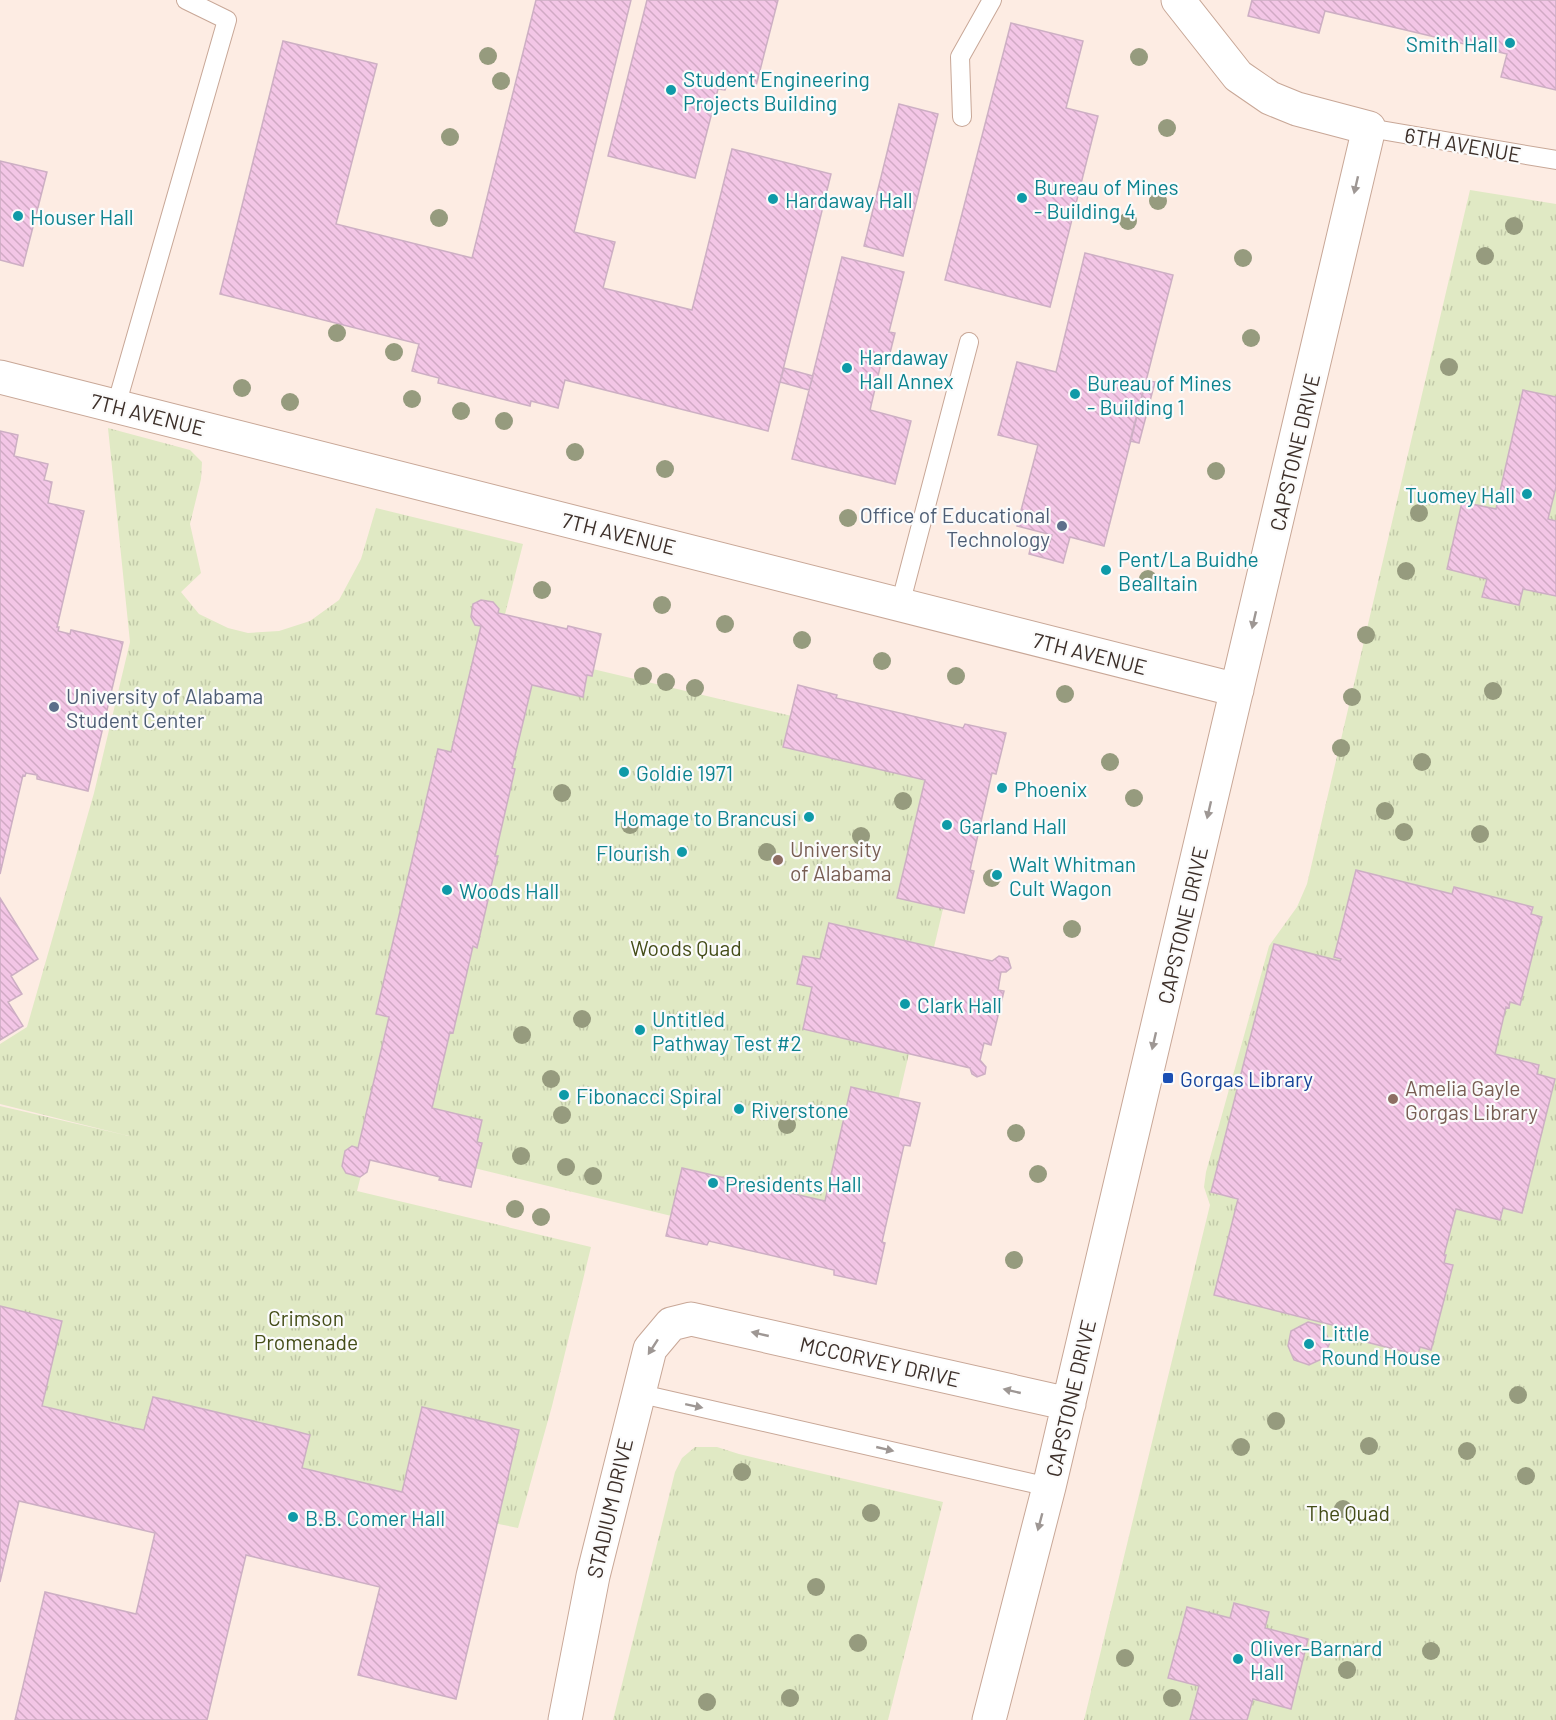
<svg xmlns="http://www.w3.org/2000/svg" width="1556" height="1720" font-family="Barlow,sans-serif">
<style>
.built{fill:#fdece3}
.grass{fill:url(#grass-tufts)}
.building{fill:url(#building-back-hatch);stroke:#cdafc4;stroke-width:1.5}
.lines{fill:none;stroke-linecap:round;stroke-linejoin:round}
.lane-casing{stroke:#c8a797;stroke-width:20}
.street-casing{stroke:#c8a797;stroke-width:35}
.lane{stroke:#fff;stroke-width:18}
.street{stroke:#fff;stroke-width:33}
.tree{fill:#969b7e}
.oneway{fill:#9e9794}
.culture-dot{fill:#0f9aa8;stroke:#fbfbfb;stroke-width:2}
.service-dot{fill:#5c6f8a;stroke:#fbfbfb;stroke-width:2}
.education-dot{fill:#8d6e63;stroke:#fbfbfb;stroke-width:2}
.transit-dot{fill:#1a4fb4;stroke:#fbfbfb;stroke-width:2}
.labels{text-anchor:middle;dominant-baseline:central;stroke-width:4.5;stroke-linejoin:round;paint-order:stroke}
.culture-label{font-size:21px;fill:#0d838f;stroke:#fbfbfb;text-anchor:start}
.street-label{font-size:21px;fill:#3c2f29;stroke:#fbfbfb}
.service-label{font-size:21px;fill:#4e5e75;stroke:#fbfbfb;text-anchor:end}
.education-label{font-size:21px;fill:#785e54;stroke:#fbfbfb;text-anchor:start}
.park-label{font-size:21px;fill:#444d18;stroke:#fbfbfb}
.transit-label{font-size:21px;fill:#164399;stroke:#fbfbfb;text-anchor:start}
</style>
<defs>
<pattern id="grass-tufts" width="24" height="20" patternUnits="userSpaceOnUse" patternTransform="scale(1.5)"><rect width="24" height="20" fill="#e0e9c4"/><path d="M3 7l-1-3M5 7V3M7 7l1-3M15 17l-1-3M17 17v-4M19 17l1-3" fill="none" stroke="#c1c8a8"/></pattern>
<pattern id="building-back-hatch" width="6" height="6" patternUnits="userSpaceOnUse" patternTransform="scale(1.5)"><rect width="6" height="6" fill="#f3c6e6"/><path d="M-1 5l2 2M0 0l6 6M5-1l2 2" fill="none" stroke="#d1aac5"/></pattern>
</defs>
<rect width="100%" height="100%" fill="#fbfbfb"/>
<path class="built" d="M0,0H1556V1720H0Z"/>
<path class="grass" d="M1470,190L1556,204V1720H1084L1210,1205L1204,1187L1206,1172L1269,946L1297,907L1307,884Z
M108,428L190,450L202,462L201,479L190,524L201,573L181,592L199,614L228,628L248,633L279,631L310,621L339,600L361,559L376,508L523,544L357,1191L591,1247L552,1406L518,1528L436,1511L0,1406V1106L129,1136L0,1104V1044L27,1027L94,793L130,642Z
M508,649L978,760L860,1262L392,1148Z
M695,1447H717L739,1454L943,1502L888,1720H613L675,1472L682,1458Z"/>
<path class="building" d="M536,0H631L574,232L615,242L603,288L692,310L732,149L831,174L768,431L565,380L558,408L531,401L530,406L438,383L439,378L412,371L419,344L220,294L283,41L377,64L336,224L472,258Z
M647,0H778L756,86L728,79L725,90L718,89L695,178L608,156Z
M1252,0H1556V90L1501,77L1507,54L1325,11L1319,33L1248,16Z
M1011,23L1083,41L1066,108L1098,116L1050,307L945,280Z
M899,104L938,114L903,256L864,246Z
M0,161L47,172L23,266L0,260Z
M1085,253L1173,275L1104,546L1070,537L1063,563L1029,554L1033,538L1050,542L1052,535L1017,526L1038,445L998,435L1017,362L1056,372Z
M842,257L904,272L889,332L895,333L888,361L882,359L870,410L911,421L895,484L792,459Z
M784,368L813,376L809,390L780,382Z
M1146,380L1155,382L1139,443L1130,441Z
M1523,390L1556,397V487L1548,519L1556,521V596L1523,589L1519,605L1482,597L1487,579L1447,569L1462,502L1496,509Z
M0,431L18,435L14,456L48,464L44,480L52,482L48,503L84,511L57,627H59L58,631L70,634L71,630L123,642L88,791L37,779V775L26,773L25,776L23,775L0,874Z
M481,600L493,602L499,609L498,613L567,629L568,626L601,634L592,676L587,675L583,697L532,685L512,768L515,769L495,856H498L477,948L473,946L453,1033L450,1032L432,1108L482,1120L477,1142L482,1143L471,1187L439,1180L440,1177L370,1160L367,1172L360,1177L346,1173L342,1166L345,1151L352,1146L358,1148L389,1017L376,1014L438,749L451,752L481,626L475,625L471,617L473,604Z
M798,685L837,695L836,698L963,728L965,724L1006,733L996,774L992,773L970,870L974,871L964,913L897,898L925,780L783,747Z
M1356,870L1452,894L1454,887L1533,907L1531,914L1542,917L1520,1005L1510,1002L1509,1008L1506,1007L1495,1054L1539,1065L1537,1074L1555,1079L1522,1213L1503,1208L1500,1220L1456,1209L1444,1255H1446L1444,1263L1453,1265L1431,1350L1420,1347L1418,1355L1342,1336L1344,1328L1214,1295L1238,1199L1211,1192L1274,944L1340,961L1341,959L1334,957Z
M0,898L38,959L11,976L22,994L8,1002L23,1026L0,1040Z
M829,923L992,961L999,956L1008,958L1011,968L1006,972H1001L998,990L1004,991L991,1045L984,1043L980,1060L986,1067L985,1074L977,1077L972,1074L970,1068L803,1029L812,987L797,984L803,956L820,959Z
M851,1087L920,1103L910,1146L904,1145L882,1242L885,1243L876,1284L834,1275V1270L709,1241L707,1245L666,1236L682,1168L825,1201Z
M0,1306L62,1321L42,1406L134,1428L144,1430L153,1397L291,1430L310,1435L302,1468L402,1492L422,1407L519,1430L456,1699L358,1675L380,1587L246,1555L207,1720H15L45,1592L136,1614L155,1533L19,1501L0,1582Z
M1308,1322L1322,1326L1330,1342L1324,1358L1309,1365L1294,1360L1288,1346L1291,1331Z
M1234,1603L1269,1612L1265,1628L1308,1639L1291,1709L1253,1699L1247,1720H1190L1199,1686L1168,1678L1187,1607L1230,1618Z"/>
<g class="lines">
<g class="lane-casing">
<path id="lane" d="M962,117L960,57L992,0
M1369,128L1556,160
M116,406L227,20L186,0
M900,605L969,342
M637,1393L1049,1487"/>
</g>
<g class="street-casing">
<path id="street" d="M0,377L1237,690
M565,1720L593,1576L650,1349L671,1324L691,1319L1069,1404
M989,1720L1049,1487L1369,128L1297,109L1270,98L1238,76L1178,0"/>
</g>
<use href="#lane" class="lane"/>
<use href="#street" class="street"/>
</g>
<g class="tree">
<circle cx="488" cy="56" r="9"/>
<circle cx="1139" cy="57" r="9"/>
<circle cx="501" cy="81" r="9"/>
<circle cx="1167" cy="128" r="9"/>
<circle cx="450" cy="137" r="9"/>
<circle cx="1158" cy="201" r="9"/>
<circle cx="439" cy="218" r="9"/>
<circle cx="1128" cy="221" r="9"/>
<circle cx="1514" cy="226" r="9"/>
<circle cx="1485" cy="256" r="9"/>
<circle cx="1243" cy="258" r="9"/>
<circle cx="337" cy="333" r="9"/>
<circle cx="1251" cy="338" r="9"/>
<circle cx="394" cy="352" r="9"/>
<circle cx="1449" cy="367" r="9"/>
<circle cx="242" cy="388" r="9"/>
<circle cx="412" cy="399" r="9"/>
<circle cx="290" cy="402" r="9"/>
<circle cx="461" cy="411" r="9"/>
<circle cx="504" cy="421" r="9"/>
<circle cx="575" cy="452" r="9"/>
<circle cx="665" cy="469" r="9"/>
<circle cx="1216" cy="471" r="9"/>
<circle cx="1419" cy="513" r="9"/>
<circle cx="848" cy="518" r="9"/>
<circle cx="1406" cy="571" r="9"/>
<circle cx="1148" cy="579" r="9"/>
<circle cx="542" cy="590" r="9"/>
<circle cx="662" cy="605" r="9"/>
<circle cx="725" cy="624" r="9"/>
<circle cx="1366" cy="635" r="9"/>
<circle cx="802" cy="640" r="9"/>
<circle cx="882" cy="661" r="9"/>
<circle cx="643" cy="676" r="9"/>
<circle cx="956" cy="676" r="9"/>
<circle cx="666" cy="682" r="9"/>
<circle cx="695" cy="688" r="9"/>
<circle cx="1493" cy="691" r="9"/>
<circle cx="1065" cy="694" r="9"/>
<circle cx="1352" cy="697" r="9"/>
<circle cx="1341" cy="748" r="9"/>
<circle cx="1110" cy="762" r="9"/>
<circle cx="1422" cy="762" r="9"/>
<circle cx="562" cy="793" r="9"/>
<circle cx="1134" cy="798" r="9"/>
<circle cx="903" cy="801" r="9"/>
<circle cx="1385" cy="811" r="9"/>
<circle cx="630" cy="825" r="9"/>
<circle cx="1404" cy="832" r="9"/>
<circle cx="1480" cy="834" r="9"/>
<circle cx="861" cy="836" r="9"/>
<circle cx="767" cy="852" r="9"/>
<circle cx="992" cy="878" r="9"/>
<circle cx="1072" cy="929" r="9"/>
<circle cx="582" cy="1019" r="9"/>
<circle cx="522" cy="1035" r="9"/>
<circle cx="551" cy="1079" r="9"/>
<circle cx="562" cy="1115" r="9"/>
<circle cx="787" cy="1125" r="9"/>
<circle cx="1016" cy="1133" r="9"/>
<circle cx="521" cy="1156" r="9"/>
<circle cx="566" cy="1167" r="9"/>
<circle cx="1038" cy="1174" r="9"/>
<circle cx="593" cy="1176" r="9"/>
<circle cx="515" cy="1209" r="9"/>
<circle cx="541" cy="1217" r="9"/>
<circle cx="1014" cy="1260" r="9"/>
<circle cx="1518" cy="1395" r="9"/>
<circle cx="1276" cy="1421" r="9"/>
<circle cx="1369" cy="1446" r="9"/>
<circle cx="1241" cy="1447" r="9"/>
<circle cx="1467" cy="1451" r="9"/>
<circle cx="742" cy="1472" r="9"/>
<circle cx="1526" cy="1476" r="9"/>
<circle cx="1343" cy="1509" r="9"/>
<circle cx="871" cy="1513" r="9"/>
<circle cx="816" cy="1587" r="9"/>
<circle cx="858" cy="1643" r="9"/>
<circle cx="1431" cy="1651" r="9"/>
<circle cx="1125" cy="1658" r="9"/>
<circle cx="1347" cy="1670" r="9"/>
<circle cx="790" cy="1698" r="9"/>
<circle cx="1172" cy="1698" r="9"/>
<circle cx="707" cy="1702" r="9"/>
</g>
<defs><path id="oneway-solid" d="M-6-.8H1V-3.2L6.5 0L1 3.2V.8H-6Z" transform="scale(1.5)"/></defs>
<g class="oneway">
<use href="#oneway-solid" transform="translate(1356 185) rotate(103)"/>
<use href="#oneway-solid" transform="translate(1254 620) rotate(103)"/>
<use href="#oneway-solid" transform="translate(1209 810) rotate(103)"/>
<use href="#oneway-solid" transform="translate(1154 1041) rotate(103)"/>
<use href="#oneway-solid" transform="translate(760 1334) rotate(-167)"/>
<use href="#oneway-solid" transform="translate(653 1347) rotate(123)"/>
<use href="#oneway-solid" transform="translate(1012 1391) rotate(-167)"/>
<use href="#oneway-solid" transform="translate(694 1406) rotate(12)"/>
<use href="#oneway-solid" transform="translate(885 1449) rotate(13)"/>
<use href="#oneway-solid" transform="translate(1040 1522) rotate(105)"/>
</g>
<g class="culture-dot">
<circle cx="1510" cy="43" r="6"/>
<circle cx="671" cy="90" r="6"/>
<circle cx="1022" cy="198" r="6"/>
<circle cx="773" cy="199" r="6"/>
<circle cx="18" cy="216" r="6"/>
<circle cx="847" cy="368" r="6"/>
<circle cx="1075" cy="394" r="6"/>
<circle cx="1527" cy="494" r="6"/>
<circle cx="1106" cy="570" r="6"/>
<circle cx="624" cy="772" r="6"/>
<circle cx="1002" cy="788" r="6"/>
<circle cx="809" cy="817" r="6"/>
<circle cx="947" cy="825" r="6"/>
<circle cx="682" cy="852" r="6"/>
<circle cx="997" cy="875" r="6"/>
<circle cx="447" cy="890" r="6"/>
<circle cx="905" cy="1004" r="6"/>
<circle cx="640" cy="1030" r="6"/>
<circle cx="564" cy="1095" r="6"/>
<circle cx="739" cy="1109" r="6"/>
<circle cx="713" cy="1183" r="6"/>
<circle cx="1309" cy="1344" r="6"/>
<circle cx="293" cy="1517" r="6"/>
<circle cx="1238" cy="1659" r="6"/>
</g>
<g class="service-dot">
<circle cx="1062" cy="526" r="6"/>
<circle cx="54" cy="707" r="6"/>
</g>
<g class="education-dot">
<circle cx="778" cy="860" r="6"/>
<circle cx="1393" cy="1099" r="6"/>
</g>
<rect class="transit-dot" x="1162" y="1072" width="12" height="12" rx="3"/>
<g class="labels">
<g class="culture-label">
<text x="1498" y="43" text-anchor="end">Smith Hall</text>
<text x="683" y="78">Student Engineering<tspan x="683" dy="24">Projects Building</tspan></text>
<text x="1034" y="186">Bureau of Mines<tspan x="1034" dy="24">- Building 4</tspan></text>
<text x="785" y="199">Hardaway Hall</text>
<text x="30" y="216">Houser Hall</text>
<text x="859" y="356">Hardaway<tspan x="859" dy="24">Hall Annex</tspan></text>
<text x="1087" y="382">Bureau of Mines<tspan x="1087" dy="24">- Building 1</tspan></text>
<text x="1515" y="494" text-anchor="end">Tuomey Hall</text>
<text x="1118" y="558">Pent/La Buidhe<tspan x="1118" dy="24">Bealltain</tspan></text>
<text x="636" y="772">Goldie 1971</text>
<text x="1014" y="788">Phoenix</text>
<text x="797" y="817" text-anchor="end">Homage to Brancusi</text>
<text x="959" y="825">Garland Hall</text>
<text x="670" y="852" text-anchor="end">Flourish</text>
<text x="1009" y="863">Walt Whitman<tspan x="1009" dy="24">Cult Wagon</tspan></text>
<text x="459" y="890">Woods Hall</text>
<text x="917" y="1004">Clark Hall</text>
<text x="652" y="1018">Untitled<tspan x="652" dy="24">Pathway Test #2</tspan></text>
<text x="576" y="1095">Fibonacci Spiral</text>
<text x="751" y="1109">Riverstone</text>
<text x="725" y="1183">Presidents Hall</text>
<text x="1321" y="1332">Little<tspan x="1321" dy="24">Round House</tspan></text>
<text x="305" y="1517">B.B. Comer Hall</text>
<text x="1250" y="1647">Oliver-Barnard<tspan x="1250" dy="24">Hall</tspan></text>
</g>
<g class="street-label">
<text transform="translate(1463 144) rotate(10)">6TH AVENUE</text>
<text transform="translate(148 414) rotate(14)">7TH AVENUE</text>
<text transform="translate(1294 452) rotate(-77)">CAPSTONE DRIVE</text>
<text transform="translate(619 533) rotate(14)">7TH AVENUE</text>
<text transform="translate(1090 653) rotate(14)">7TH AVENUE</text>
<text transform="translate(1182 925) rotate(-77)">CAPSTONE DRIVE</text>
<text transform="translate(880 1361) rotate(13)">MCCORVEY DRIVE</text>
<text transform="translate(1070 1398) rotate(-77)">CAPSTONE DRIVE</text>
<text transform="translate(609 1508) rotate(-77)">STADIUM DRIVE</text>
</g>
<g class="service-label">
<text x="1050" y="514">Office of Educational<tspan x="1050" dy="24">Technology</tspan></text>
<text x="66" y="695" text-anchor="start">University of Alabama<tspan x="66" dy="24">Student Center</tspan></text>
</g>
<g class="education-label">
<text x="790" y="848">University<tspan x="790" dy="24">of Alabama</tspan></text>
<text x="1405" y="1087">Amelia Gayle<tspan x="1405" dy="24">Gorgas Library</tspan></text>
</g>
<g class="park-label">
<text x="686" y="947">Woods Quad</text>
<text x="306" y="1317">Crimson<tspan x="306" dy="24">Promenade</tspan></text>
<text x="1348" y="1512">The Quad</text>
</g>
<g class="transit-label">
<text x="1180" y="1078">Gorgas Library</text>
</g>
</g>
</svg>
